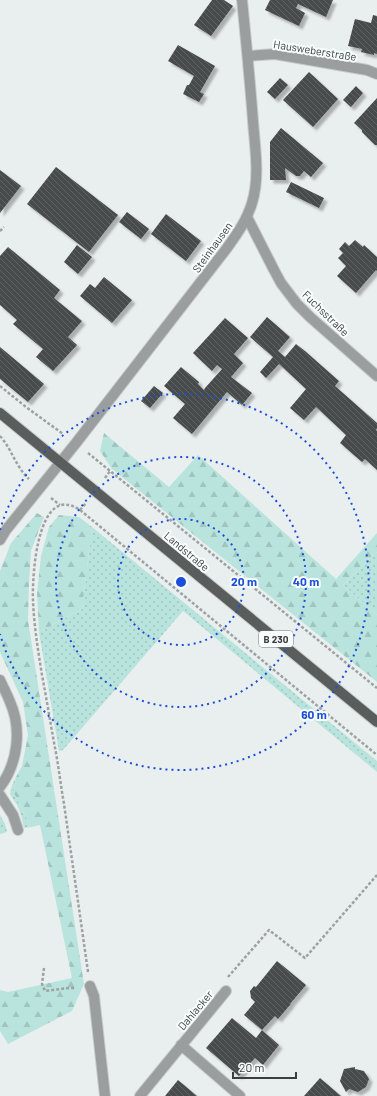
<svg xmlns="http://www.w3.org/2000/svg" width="377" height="1096" font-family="Barlow,sans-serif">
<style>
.grass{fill:url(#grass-dots)}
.forest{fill:url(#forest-firs)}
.building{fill:url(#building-back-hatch);filter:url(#shadow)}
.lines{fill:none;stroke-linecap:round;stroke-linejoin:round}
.minor-casing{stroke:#c6cccb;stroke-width:12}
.major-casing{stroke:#c6cccb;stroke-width:12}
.path{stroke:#9da2a1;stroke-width:2.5;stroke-dasharray:3 2;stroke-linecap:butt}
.minor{stroke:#9b9e9e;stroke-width:10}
.major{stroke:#595d5c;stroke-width:10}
.ring{fill:none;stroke:#1d4ed8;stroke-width:2;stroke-dasharray:2 4}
.labels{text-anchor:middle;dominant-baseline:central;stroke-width:4;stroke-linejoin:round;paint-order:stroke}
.shield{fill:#f6fdfc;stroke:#737776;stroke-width:1}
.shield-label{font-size:10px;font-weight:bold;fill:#3b3e3d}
.street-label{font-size:11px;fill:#3b3e3d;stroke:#f6fdfc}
.centre{fill:#1d4ed8;stroke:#f6fdfc;stroke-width:2}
.ring-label{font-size:12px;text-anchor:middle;font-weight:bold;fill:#1d4ed8;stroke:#f6fdfc;stroke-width:4;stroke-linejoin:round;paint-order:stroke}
</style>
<defs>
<pattern id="grass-dots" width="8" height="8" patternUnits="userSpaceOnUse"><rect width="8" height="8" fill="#b9e3dd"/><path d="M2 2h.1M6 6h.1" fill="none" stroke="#a0c4bf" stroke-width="1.8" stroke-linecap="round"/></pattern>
<pattern id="forest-firs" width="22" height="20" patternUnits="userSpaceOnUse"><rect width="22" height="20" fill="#b9e3dd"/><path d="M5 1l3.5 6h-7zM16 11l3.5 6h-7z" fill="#a0c4bf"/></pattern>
<pattern id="building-back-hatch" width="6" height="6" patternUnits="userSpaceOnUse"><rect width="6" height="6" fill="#474c4b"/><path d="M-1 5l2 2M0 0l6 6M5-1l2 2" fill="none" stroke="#606463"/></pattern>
<filter id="shadow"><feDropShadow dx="3.5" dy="3.5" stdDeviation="1" flood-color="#0004"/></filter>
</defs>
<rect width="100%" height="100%" fill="#e9efee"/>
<path class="grass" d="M92,527L377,761V772L183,611L63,750L59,751L39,632L82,609Z
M377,552V615L343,585L372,556Z
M16,777L14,793L31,827L24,828C23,823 22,817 20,812C14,794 4,800 16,777Z
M0,815L5,824L7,832L0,834Z"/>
<path class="forest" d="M104,433L169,487L198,455L336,579L377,533V552L372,556L343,585L377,615V682L112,469L100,451Z
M37,513L44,517L31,551L29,583L28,620L84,984L72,1011L8,1044L0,1031V990L8,992L72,978L40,825L31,827L14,793L16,777L22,766L28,735L23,702L0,652V571L11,543Z
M59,515L79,517L92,527L82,609L39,632L37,593L41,556L49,527Z"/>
<path class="building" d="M212,0H224L233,6L211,36L194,25Z
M270,0H333L326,17L298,4L296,8L305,13L299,26L265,10Z
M373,15L377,16V54L374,53V55L361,52L362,49L348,46L355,19L371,23Z
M178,45L215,66L200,92L204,94L199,102L183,94L187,85H189L194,76L168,61Z
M309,72L338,99L313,127L283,100Z
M280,78L288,85L275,99L267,92Z
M356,86L363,93L351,107L343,100Z
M377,98V145H375L362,132V130L354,123Z
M281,128L323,163L311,177L304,171L300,176H296L285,168L286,180H270V142Z
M56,167L118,215L89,252L27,204Z
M0,170L21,186L0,213Z
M291,182L324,198L319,208L286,192Z
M127,212L149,229L141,239L119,222Z
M166,214L201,241L186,261L151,234Z
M355,240L363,247L364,245L377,257V271L376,270L356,293L337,276L346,266L338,258L343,253L339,249L345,242L349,246Z
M77,245L92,257L78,274L64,262Z
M8,247L60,290L54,298L82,321L68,337L77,345L53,371L36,357L43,349L13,324L17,320L0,305V256Z
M104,277L132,300L112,323L80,296L90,284L95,288Z
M267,317L290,337L278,351L285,357L296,344L305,351L339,381L335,386L377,423V428L376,430L377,431V470L365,459L362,462L340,443L346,435L316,407L304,420L290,408L306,389L279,364L266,378L260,372L273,357L250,337Z
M225,318L248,338L234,354L243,363L231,377L252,393L242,405L227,392L192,434L173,418L185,404L164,386L181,367L199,382L198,384L204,390L205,388L222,369L217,365L212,371L193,353Z
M0,347L44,384L28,402L0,379Z
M154,386L163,393L150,408L141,401Z
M277,961L306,985L290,1004L291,1005H290L278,1019L275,1016L262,1030L279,1045L263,1065L255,1058L239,1076L206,1048L232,1018L256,1038L262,1030L244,1015L255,1002L251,998L250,991L254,986L256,987Z
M355,1067V1069L364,1071L369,1079L366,1087L358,1092L349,1089L346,1092L340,1081L344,1069Z
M320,1078L341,1096H304Z
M178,1080L197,1096H165Z"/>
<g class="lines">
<g class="minor-casing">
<path id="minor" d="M248,56L275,54L367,70L377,74
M247,217L274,270L281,283L297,304L310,317L377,376
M0,540L6,530L76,443L227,248C237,234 247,220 252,203C260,177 255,148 253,121C250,81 246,40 242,0
M0,680C3,687 7,694 10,702C22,729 18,763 0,787
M0,795L13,815L18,830
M90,986L94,996L105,1096
M181,1045L240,1096
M140,1096L226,991"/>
</g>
<g class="major-casing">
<path id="major" d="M0,413C126,515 251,619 377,722"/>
</g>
<path class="path" d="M0,231L4,227
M0,386L26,407L63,434
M0,436C12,449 15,466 29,479
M88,453L377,688
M105,478L110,471
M51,498L60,505
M80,510L86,503
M44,968L42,984L45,991L69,988H76
M88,972C80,915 72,860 64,804C61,787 59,770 56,753C51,727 47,701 42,675C38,650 34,626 33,600C32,577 37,481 80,510L377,755
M228,977L269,930L305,958L377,875"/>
<use href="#minor" class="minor"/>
<use href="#major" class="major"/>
</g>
<g class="ring">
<circle cx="181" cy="582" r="63"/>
<circle cx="181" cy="582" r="125"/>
<path d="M0 530A188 188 0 1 1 0 634"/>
</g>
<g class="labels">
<rect class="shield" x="259" y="631" width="34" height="16" rx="3"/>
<g class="shield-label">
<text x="276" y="639">B 230</text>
</g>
<g class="street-label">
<text transform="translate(315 50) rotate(9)">Hausweberstraße</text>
<text transform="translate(212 247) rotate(-54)">Steinhausen</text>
<text transform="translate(326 313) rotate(44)">Fuchsstraße</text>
<text transform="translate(187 551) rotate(40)">Landstraße</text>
<text transform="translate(195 1010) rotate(-50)">Dahlacker</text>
</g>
</g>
<circle cx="181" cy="582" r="6" class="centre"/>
<g class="ring-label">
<text x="244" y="586">20 m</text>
<text x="306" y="586">40 m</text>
<text x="314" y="719">60 m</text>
</g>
<path d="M233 1072v6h63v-6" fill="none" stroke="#3b3e3d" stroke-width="2"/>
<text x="239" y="1072" font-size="12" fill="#3b3e3d" stroke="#f6fdfc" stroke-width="3" paint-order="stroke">20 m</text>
</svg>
